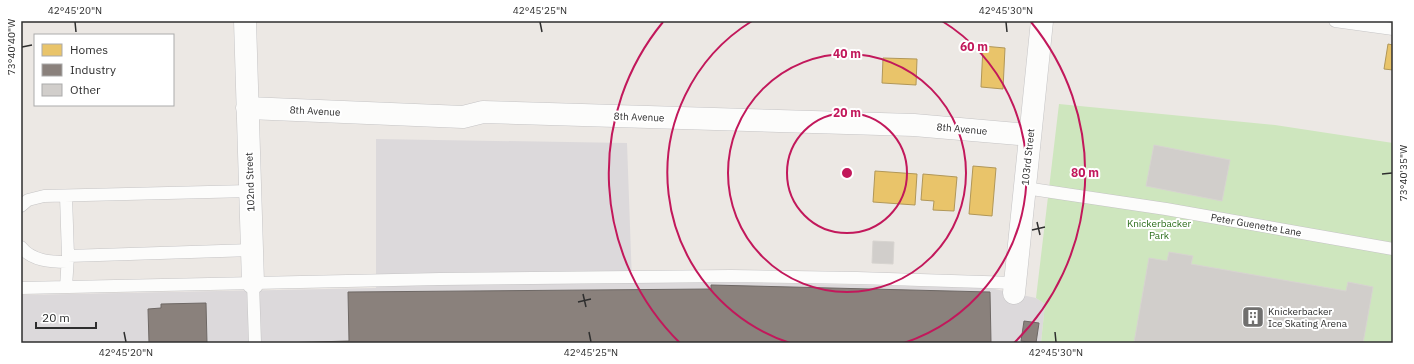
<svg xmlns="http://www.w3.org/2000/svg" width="1414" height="364" font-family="'IBM Plex Sans',sans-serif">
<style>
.industrial{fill:#dcd9db}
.green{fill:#cee6be}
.homes{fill:#e9c46a;stroke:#b19758}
.industry{fill:#8a817c;stroke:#6e6865}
.building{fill:#d1cecb;stroke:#d7d4d0}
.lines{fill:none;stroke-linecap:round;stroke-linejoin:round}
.service-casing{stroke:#c5c4c5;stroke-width:13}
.minor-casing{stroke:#c5c4c5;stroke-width:23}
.service{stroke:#fcfcfb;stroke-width:12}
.minor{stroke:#fcfcfb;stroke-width:22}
.ticks{fill:none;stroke:#2e2e2e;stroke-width:1.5}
.ring{fill:none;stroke:#c2185b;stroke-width:2}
.labels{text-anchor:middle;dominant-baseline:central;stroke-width:4;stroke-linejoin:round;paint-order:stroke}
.street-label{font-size:10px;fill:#2e2e2e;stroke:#fff}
.park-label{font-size:10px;fill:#2c6e1b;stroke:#fff}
.poi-label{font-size:10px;fill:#2e2e2e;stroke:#fff;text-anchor:start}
.centre{fill:#c2185b;stroke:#fff;stroke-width:2}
.ring-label{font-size:12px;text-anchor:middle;font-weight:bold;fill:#c2185b;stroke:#fff;stroke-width:4;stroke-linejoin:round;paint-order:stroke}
.neatline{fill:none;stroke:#2e2e2e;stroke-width:1.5}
.ticks-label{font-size:10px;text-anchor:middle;fill:#2e2e2e}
</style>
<rect width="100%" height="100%" fill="#ece8e4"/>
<path class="industrial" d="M376,139L627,143L632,282H712L990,288L1036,298L1045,304L1041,343H21V295L376,288Z"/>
<path class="green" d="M1059,104L1275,125L1393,143V343H1041L1045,304L1036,298Z"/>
<path class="homes" d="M1388,44L1393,45V70L1384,69Z
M983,46L1005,48L1003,89L981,87Z
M883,58L917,59L916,85L882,83Z
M973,166L996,168L992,216L969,214Z
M875,171L917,174L915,205L873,202Z
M923,174L957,177L954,211L933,210L934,201L921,200Z"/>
<path class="industry" d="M711,285L990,292L991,342L280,343L349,341L348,292L711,289Z
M206,303L207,343H149L148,309L161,308V304Z
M1024,321L1039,323L1036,343L1021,341Z"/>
<path class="building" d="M1154,145L1230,160L1222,201L1146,186Z
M873,241L894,242L893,264L872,263Z
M1169,252L1193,256L1191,264L1346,291L1348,282L1373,287L1363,343H1134L1149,258L1167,261Z"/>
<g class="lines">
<g class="service-casing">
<path id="service" d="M1335,21L1393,29
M1025,188L1166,209L1393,249
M21,206L28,200L44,196L250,191
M21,247C32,261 51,262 67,262
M68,256L252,250
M253,283L255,343
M66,287L68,256L66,196
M21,288L440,279L731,276L857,278L1015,283"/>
</g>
<g class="minor-casing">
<path id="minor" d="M245,21L253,283
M247,108L463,117L483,112L914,125L1030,135
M1014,293L1042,21"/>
</g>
<use href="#service" class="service"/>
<use href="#minor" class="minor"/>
</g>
<path class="ticks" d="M75,22L76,32M540,22L542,32M1006,22L1007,32M22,47L32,45M1382,174L1392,173M1037,222L1040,235M1032,230L1045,227M583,294L586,307M578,302L591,299M124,332L126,342M589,332L591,342M1055,332L1056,342"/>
<g class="ring">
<circle cx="847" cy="173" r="60"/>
<circle cx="847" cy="173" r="119"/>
<path d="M790 343A179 179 0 0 1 752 21M942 21A179 179 0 0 1 904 343"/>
<path d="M680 343A238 238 0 0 1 663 22M1031 22A238 238 0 0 1 1014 343"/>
</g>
<defs>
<g id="building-square" transform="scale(1.15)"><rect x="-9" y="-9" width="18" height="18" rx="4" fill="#706f6e" stroke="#fff"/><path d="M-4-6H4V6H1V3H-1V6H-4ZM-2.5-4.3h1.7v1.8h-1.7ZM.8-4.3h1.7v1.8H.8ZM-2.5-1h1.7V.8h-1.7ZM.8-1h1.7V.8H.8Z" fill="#fff"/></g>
</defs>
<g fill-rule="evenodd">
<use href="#building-square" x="1253" y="317"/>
</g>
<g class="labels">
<g class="street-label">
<text transform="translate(315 111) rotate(3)">8th Avenue</text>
<text transform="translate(639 117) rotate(2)">8th Avenue</text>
<text transform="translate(962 129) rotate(5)">8th Avenue</text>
<text transform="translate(1028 157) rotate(-84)">103rd Street</text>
<text transform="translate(250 182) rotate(-92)">102nd Street</text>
<text transform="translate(1256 225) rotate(10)">Peter Guenette Lane</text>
</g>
<g class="park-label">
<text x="1159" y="223">Knickerbacker<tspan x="1159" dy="12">Park</tspan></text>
</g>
<g class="poi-label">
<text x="1268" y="311">Knickerbacker<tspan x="1268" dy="12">Ice Skating Arena</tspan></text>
</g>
</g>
<circle cx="847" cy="173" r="6" class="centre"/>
<g class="ring-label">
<text x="974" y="51">60 m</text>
<text x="847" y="58">40 m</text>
<text x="847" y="117">20 m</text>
<text x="1085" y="177">80 m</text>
</g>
<rect width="1414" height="364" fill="none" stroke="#ffffff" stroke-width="44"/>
<rect x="34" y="34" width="140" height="72" fill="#ffffff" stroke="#ababab"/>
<rect x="42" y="44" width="20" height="12" fill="#e9c46a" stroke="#ababab"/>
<text x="70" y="54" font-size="12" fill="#2e2e2e">Homes</text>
<rect x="42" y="64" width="20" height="12" fill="#8a817c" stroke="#ababab"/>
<text x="70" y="74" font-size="12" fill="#2e2e2e">Industry</text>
<rect x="42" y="84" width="20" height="12" fill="#d1cecb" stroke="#ababab"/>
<text x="70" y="94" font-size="12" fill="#2e2e2e">Other</text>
<path d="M36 322v6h60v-6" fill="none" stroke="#2e2e2e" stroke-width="2"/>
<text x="42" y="322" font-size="12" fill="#2e2e2e" stroke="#ffffff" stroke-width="3" paint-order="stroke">20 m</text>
<rect x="22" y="22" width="1370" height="320" class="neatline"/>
<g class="ticks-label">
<text x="75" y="14">42°45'20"N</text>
<text x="540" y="14">42°45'25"N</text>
<text x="1006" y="14">42°45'30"N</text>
<text transform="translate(11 47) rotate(-90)" y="4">73°40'40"W</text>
<text transform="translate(1403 173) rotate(-90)" y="4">73°40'35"W</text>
<text x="126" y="356">42°45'20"N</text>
<text x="591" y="356">42°45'25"N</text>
<text x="1056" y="356">42°45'30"N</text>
</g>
</svg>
